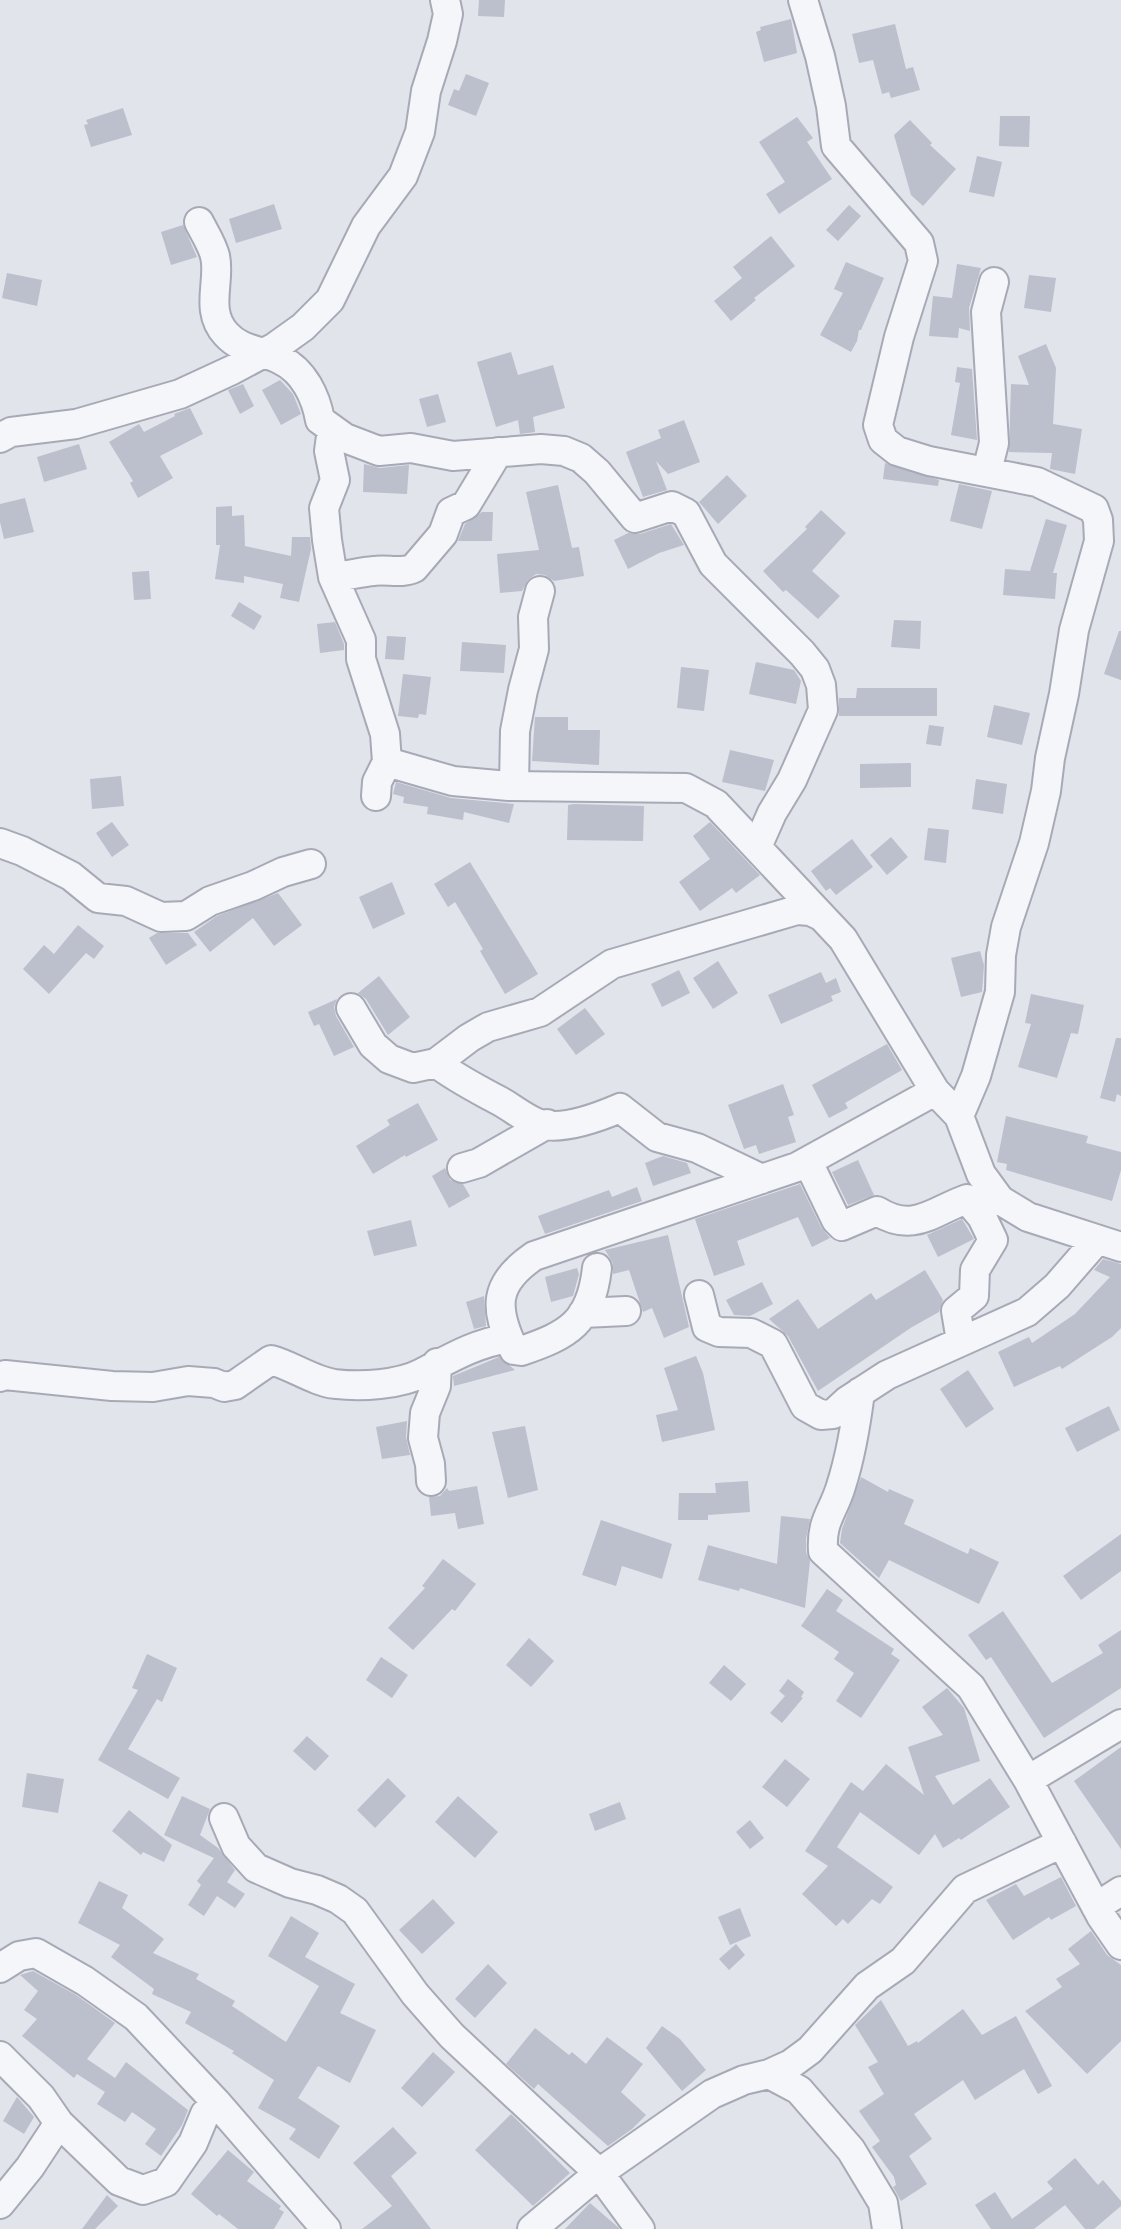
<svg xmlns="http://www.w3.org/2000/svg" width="1121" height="2229" font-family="Montserrat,sans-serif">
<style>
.building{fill:#bcbfcc}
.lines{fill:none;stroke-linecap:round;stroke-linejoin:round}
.minor-casing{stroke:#a7aab6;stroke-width:32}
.minor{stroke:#f5f6f9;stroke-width:28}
</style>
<rect width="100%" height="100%" fill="#e2e4eb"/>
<path class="building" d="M479,0H505L504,17L478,16Z
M791,19L797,53L764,62L756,32L761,30L760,27Z
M895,24L906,69L913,67L920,90L891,98L889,92L882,94L873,60L859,63L852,34Z
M466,74L489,83L476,116L448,105L454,89L459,91Z
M123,108L132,135L91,147L84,125L88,124L86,120Z
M1000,116H1030L1029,147L999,146Z
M797,117L813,138L807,142L832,179L779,214L766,194L785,182L759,142Z
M910,120L932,143L930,145L956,169L923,206L911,195L894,135Z
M977,156L1002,162L994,197L969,192Z
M274,204L282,229L236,243L229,219Z
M849,205L861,216L838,241L826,230Z
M183,225L197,257L171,265L161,232Z
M771,236L795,266L754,298L756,300L731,321L714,301L742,278L733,267Z
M846,262L884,278L861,330H859L857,341L851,352L820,335L843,293L834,289Z
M957,264L981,268L969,308L970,331L959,328L958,338L929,336L933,296L952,298Z
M7,273L42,280L37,306L2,298Z
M1029,275L1056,278L1051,312L1024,308Z
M1046,344L1056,368L1053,424L1082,429L1075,474L1050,469L1052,453L1009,452L1011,384L1029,385L1018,356Z
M511,352L518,375L553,365L565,408L533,417L535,432L520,434L518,420L496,427L477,362Z
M957,367L972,369L977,440L951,435L960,383L955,382Z
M280,380L293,394L301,414L281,425L262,390Z
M243,384L254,406L240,414L228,390Z
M438,394L446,422L427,427L419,399Z
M190,408L203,434L160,456L173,478L138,498L130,483L133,481L109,442L139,424L144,432L175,416L174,414Z
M684,420L700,462L668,474L656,461L667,490L643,497L626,452L661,438L658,430Z
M79,444L87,469L44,482L37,457Z
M885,463L939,480L938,486L883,479Z
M364,464L380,468L409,465L407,494L363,492Z
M727,475L747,496L718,524L699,502Z
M959,484L992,491L982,529L950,521Z
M558,485L572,548L579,547L584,576L554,581L545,575L536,574L528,580L522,591L500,593L497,554L539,550L526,492Z
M25,498L34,532L4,539L0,522V504Z
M232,506V516L244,515L245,546L291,556L292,537H310L311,549L299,602L280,598L283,584L244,576V583L215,579L220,545H216V507Z
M821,510L846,533L812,571L840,596L818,619L786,590L783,592L763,571L807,529L805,527Z
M482,512H493L492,541H458L465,524Z
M1046,519L1067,525L1053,573H1057L1055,599L1003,595L1005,569L1030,571Z
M671,524L684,545L659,553L628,569L614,540L628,533L640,534Z
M149,571L151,599L134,600L132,572Z
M239,602L262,616L254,630L231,616Z
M894,620L921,621L920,649L891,647Z
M335,622L344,644V650L320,653L317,624Z
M1119,631H1121V680L1104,674Z
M387,636L406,637L404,660L385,659Z
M462,642L506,645L504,673L460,671Z
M756,662L794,670L801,681L796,704L749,694Z
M681,667L709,670L704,711L677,708Z
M403,674L431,677L426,715L419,714L418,718L398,716Z
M857,688H937V716H839V698H856Z
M994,705L1030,713L1022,745L987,737Z
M535,717H568V730H600L599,765L532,761Z
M929,725L944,727L941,746L926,744Z
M730,750L774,760L765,791L722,782Z
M911,763V787L860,788V764Z
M121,776L124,806L92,809L90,779Z
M976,779L1007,784L1003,814L972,809Z
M396,782L451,798L514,804L509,823L464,812L463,820L427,814L428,807L403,803L404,797L393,794Z
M574,804L644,806L643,841L567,840L568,805Z
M112,822L129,845L112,857L96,833Z
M710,822L760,875L736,893L732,888L700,911L679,882L710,859L693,836Z
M928,828L949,830L946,863L924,860Z
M891,837L908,857L887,875L870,855Z
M852,839L873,867L836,895L830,888L826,891L811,871Z
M470,862L538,974L505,994L480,951L483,949L455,902L448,907L434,884Z
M392,882L405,914L373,929L359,897Z
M278,893L302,925L274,946L253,918L210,952L194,932L217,916Z
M78,925L104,946L94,959L86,953L49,994L23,969L44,945L54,954Z
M157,933H188L197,945L166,965L149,938Z
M980,951L984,965L982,992L961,997L951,958Z
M718,961L738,993L713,1009L693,978Z
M679,970L690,993L662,1007L651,984Z
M821,972L826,983L836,978L841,992L831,996L833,1001L781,1024L768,995Z
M379,976L410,1017L388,1035L366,999L358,993Z
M1031,994L1084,1005L1078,1034L1071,1033L1057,1078L1018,1067L1031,1024L1025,1023Z
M337,999L334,1007L336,1016L354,1047L334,1056L319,1024L314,1026L308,1012Z
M585,1008L605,1034L576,1055L557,1029Z
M1116,1038H1121V1096L1117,1094L1115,1102L1100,1098Z
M887,1044L902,1070L845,1103L848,1108L829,1118L812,1085Z
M783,1084L794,1115L788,1117L796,1142L759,1154L756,1145L744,1149L728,1105Z
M418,1103L438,1140L406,1157L405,1155L373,1174L356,1146L390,1125L387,1120Z
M1006,1116L1088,1136L1086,1143L1121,1152V1170L1112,1201L1006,1170L1007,1164L997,1162Z
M663,1156L687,1163L691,1173L653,1186L645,1163Z
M858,1160L874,1195L848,1205L832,1172Z
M445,1168L450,1180L463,1184L470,1196L449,1208L432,1176Z
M800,1184L821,1227L830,1238L812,1247L798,1217L737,1241L745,1265L714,1276L695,1219Z
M637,1187L642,1201L545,1234L538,1216L609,1190L612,1197Z
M962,1219L974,1239L938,1257L927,1235Z
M411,1220L417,1246L374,1256L367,1231Z
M668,1235L689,1327L664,1338L652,1308L643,1312L629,1270L613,1274V1263L605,1250Z
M1103,1259L1121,1264V1328L1112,1337L1062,1369L1060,1366L1014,1387L998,1352L1029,1337L1032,1343L1075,1314L1110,1277L1094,1270Z
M577,1268L579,1274L573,1296L551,1302L545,1277Z
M925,1270L943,1300L939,1312L912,1327L818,1391L788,1336L769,1319L798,1299L818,1329L871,1293L876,1300Z
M762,1282L773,1304L750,1316L734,1315L726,1300Z
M484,1296L486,1326L474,1329L466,1302Z
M696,1356L703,1373L715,1430L662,1442L656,1415L678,1410L664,1368Z
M499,1357L515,1370L454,1386L453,1376Z
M968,1370L994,1409L966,1428L940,1389Z
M1109,1406L1120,1430L1077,1452L1065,1428Z
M407,1421L406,1437L410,1455L382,1459L376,1427Z
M525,1426L538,1490L508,1498L492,1432Z
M861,1477L888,1492L889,1489L914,1500L904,1524L968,1554L970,1548L999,1562L979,1604L889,1560L879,1578L840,1543L842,1529Z
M748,1481L750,1512L708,1515V1520H678L679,1493H716L715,1483Z
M477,1486L484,1524L458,1529L455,1513L431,1516L429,1497L440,1496L447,1488L449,1491Z
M781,1516L810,1519L806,1539V1552L810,1561L805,1608L740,1588L739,1591L698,1580L708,1545L777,1564Z
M601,1520L672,1544L662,1579L622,1566L616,1586L582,1575Z
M1121,1534V1571L1081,1600L1063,1576Z
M443,1559L476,1584L455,1611L452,1609L413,1650L388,1628L425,1588L422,1586Z
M827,1589L843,1600L836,1611L894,1649L891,1654L900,1660L861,1718L836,1701L854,1673L834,1659L839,1652L801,1626Z
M1003,1611L1052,1683L1103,1653L1098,1645L1121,1630V1688L1044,1738L991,1657L986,1660L968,1635Z
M529,1638L554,1661L531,1687L506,1665Z
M147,1654L177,1668L162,1702L157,1699L128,1749L180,1778L168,1799L98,1760L138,1690L132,1688Z
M381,1657L408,1675L392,1698L366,1680Z
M724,1665L746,1684L731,1701L709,1683Z
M788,1679L804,1692L801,1697L803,1698L782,1723L770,1713L785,1696L779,1691Z
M947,1688L964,1708L980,1761L935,1776L953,1805L990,1778L1010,1807L961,1840L959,1838L943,1848L935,1834L919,1855L860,1812L837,1847L893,1887L880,1904L872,1899L848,1924L843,1919L836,1926L802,1894L828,1866L805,1851L851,1782L863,1791L886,1764L924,1795L908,1747L943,1735L922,1707Z
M307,1736L329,1756L315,1771L293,1751Z
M1121,1747V1849L1074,1781Z
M785,1759L810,1779L787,1807L762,1787Z
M27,1773L64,1779L58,1813L22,1807Z
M388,1778L406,1796L375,1828L357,1810Z
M182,1796L210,1809L200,1835L218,1848L235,1870L227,1882L245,1894L235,1908L217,1896L204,1916L188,1905L201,1885L197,1881L214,1858L164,1835Z
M458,1796L498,1832L475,1858L435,1822Z
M620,1802L626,1819L595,1831L589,1814Z
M129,1810L172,1845L164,1862L143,1852L141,1855L112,1831Z
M750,1820L764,1838L750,1849L736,1832Z
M1061,1877L1076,1906L1051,1920L1049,1917L1013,1940L986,1900L1016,1884L1024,1896Z
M99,1881L128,1895L122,1908L164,1939L153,1953L199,1974L196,1979L235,2001L232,2006L286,2042L319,1986L268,1956L291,1916L319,1933L305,1957L355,1984L340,2013L376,2030L350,2083L318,2066L298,2098L340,2126L319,2159L289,2139L296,2129L258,2108L274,2080L232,2053L234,2051L185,2023L191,2012L152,1994L154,1989L111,1957L120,1945L78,1923Z
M433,1899L455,1923L422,1954L399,1930Z
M740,1908L751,1936L730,1945L718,1917Z
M1091,1931L1107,1955L1121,1965V2041L1087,2074L1025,2011L1062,1987L1056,1979L1080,1964L1068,1949Z
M736,1944L745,1955L729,1970L719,1959Z
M488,1964L507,1983L475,2018L455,1999Z
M33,1971L76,1995L115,2023L87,2059L115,2078L126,2062L188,2110L182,2125L161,2156L145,2144L156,2129L132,2112L125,2122L97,2104L105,2092L77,2074L74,2078L22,2036L37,2019L24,2010L38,1991L20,1975Z
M881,2000L908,2046L917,2041L918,2043L963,2009L982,2035L1016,2016L1052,2086L1038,2094L1024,2069L975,2100L963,2080L914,2114L932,2139L909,2156L927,2184L901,2201L893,2187L896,2185L894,2177L872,2147L880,2141L859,2111L884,2094L868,2067L878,2062L855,2025Z
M662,2026L680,2039L706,2070L682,2091L646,2048Z
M535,2028L569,2055L572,2052L586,2064L607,2037L643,2064L621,2092L646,2115L632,2129L608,2146L538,2084L534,2089L506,2064Z
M433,2052L455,2072L422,2107L401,2088Z
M17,2097L34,2117L24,2134L3,2121Z
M511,2114L570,2173L533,2206L475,2150Z
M393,2127L417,2153L391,2176L431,2229H362L392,2206L353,2163Z
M228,2150L254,2172L247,2181L281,2206L279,2209L284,2212L274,2229H238L219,2214L217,2216L191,2194Z
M1075,2158L1098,2185L1103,2180L1121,2201V2206L1094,2229H1085L1065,2205L1034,2229H991L975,2205L995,2192L1012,2219L1053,2189L1047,2182Z
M107,2195L118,2206L95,2229H82Z
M590,2203L619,2228V2229H565Z"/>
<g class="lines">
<g class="minor-casing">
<path id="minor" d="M803,0L820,56L831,106L836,146L919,243L923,261L899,337L878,425L883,440L897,451L929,461L1037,482L1094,509L1098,520L1099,541L1074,630L1064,694L1050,758L1046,791L1034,843L1006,927L1001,955L1000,992L976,1076L959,1116
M199,222C204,232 212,244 215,256C221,281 204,310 226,334C241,351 262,350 281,360C304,371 316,397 320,420L345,438L379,451L411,448L453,456L541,449L564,451L581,458L597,472L635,518L672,506L686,513L713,564L802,653L815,669L821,685L823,710L792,780L772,813L757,847
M332,429L329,451L335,480L324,508L327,540L333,577L361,640V659L385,734L387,762L377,782L376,796
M0,438L11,432L76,424L180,394L232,370L275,347L303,327L330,300L366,226L403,176L420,132L426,91L442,41L448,14L445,0
M987,471L994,443L986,312L994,282
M333,577C347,576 360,572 374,571C387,569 402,574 414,568L443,534L451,512L466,505L498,452
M387,762L453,781L509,786L686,788L716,804L843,939L935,1091L959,1116L981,1174L1000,1200L1028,1217L1121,1247
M514,786L515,731L523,690L534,649L533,617L540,591
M0,843L22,851L71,876L98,898L126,901L161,917L186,916L210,901L253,886L283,872L311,864
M351,1008L373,1045L389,1059L413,1068L436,1063L469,1038L488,1027L540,1012L612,964L797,910L810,911L821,916
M436,1063C456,1078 472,1086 494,1098C509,1105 522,1117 537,1123C560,1132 599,1117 620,1108L657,1137L697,1148L762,1179
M808,1162L836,1220L842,1226L877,1211C914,1234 933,1211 967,1199L982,1217L993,1240L975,1270L974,1296L956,1311L961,1341
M462,1168L479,1163L547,1124
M597,1268C591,1323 568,1335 521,1351L514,1350C494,1308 493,1284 534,1256L797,1167L935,1091
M699,1295L707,1327L719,1332L751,1333L773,1344L805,1406L821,1415L833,1414L847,1401L887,1375L1027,1312L1057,1286L1097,1240
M583,1313L626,1311
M0,1377L5,1375L112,1386L153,1387L188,1381L214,1383L224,1387L235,1385L271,1360C293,1366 313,1381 335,1384C361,1387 399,1385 422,1373C451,1358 474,1344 508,1338
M860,1392C856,1424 851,1455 841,1486C833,1513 821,1520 823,1551L971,1687L1028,1780L1101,1916L1121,1945
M431,1481L430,1464L423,1438L425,1413L436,1386L437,1363
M1028,1780L1121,1724
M224,1818L236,1846L256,1868L290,1883L317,1890L338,1899L355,1911L415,1994L452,2036L599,2173L640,2229
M1096,1907L1121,1891
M0,1968L19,1956L36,1953L85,1981L136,2017L216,2102L326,2229
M0,2056L41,2097L59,2123L119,2181L143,2190L166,2182L193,2143L205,2114L216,2102
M769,2074L791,2064L810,2050L867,1986L903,1961L965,1889L1062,1843
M0,2204L30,2167L59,2123
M532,2229L599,2173L712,2094L744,2080L769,2074L799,2090L851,2150L883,2203L887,2229"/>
</g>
<use href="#minor" class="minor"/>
</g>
</svg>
